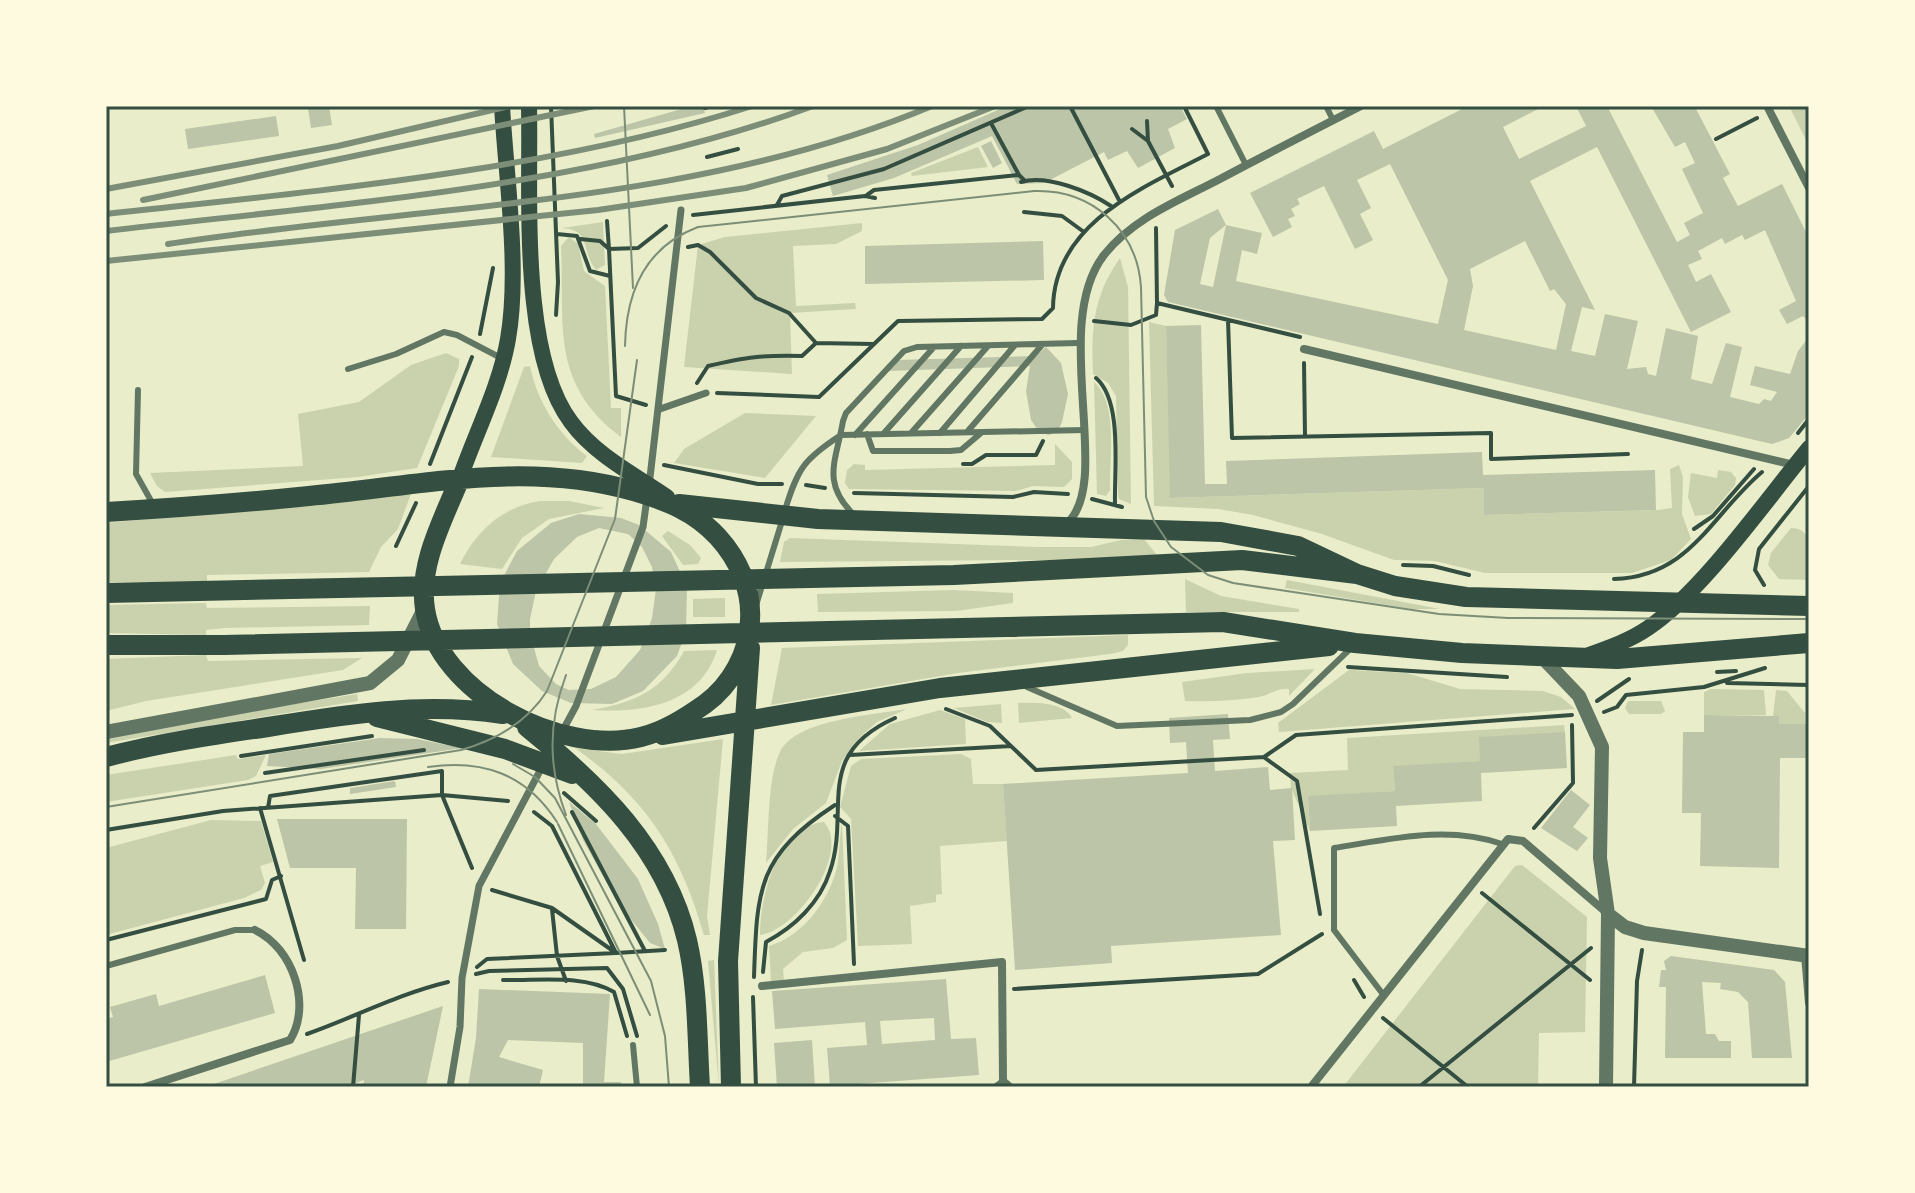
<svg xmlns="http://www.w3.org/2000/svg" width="1915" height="1193" font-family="Figtree,sans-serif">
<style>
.green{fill:#cad2ad}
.building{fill:#bcc5a7;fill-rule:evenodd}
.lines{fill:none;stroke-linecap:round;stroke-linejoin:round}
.path{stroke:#344e41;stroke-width:4}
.service{stroke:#617663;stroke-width:6}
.pedestrian{stroke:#617663;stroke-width:7}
.minor{stroke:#617663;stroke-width:8}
.tertiary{stroke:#617663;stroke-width:14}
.secondary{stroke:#344e41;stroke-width:16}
.primary{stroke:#344e41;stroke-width:20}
.tram{stroke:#7c8e77;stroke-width:2}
.rail{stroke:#7c8e77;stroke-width:6}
.neatline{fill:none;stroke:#344e41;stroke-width:3}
</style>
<rect width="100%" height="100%" fill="#e9edc9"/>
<path class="green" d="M1789,106H1809V146Z
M978,147L988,167L912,176L911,173Z
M603,222L605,265L596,270C581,252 592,230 562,228Z
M862,223V231L836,244L793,246L796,306L855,303L856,309L790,313L792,374L684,367L698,245L725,237Z
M569,237L578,244L584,271L605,286L611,408H621V437C549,383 565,324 561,246Z
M1120,258L1128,287L1131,504L1119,499L1118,493L1116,396L1108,383L1093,374C1091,329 1093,296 1120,258Z
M1149,322L1166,326L1171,498L1484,488L1485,515L1657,510L1672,508L1670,469L1679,465L1683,477L1682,514L1691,539L1671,560L1632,573H1485L1435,561L1394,560L1322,534L1253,515L1218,509L1154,506Z
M446,353L459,359V366L417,468L358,477L165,492L157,486L150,473L303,466L298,414L359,402L411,365Z
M530,366C537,401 558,435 587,456L582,463L491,457L524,367Z
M1094,382C1119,404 1109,459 1110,490L1106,496L1097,494Z
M745,413L816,416L765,478L674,463L684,449Z
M1055,444L1072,462V479L1064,487L1033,486L1016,491L849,489L845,483L847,470L854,464L865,465V470L1055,465Z
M1718,470L1731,472L1736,478L1735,485L1711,514L1695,516L1688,497L1691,473L1717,478Z
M411,494L398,529L381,547L369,572L207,575V582H106V523Z
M540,501H569L604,508L549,519L522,538L502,569L460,564C476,531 502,507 540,501Z
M1791,528C1817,528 1809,561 1809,580L1779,579L1768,565L1771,553Z
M668,531L690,545L701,558L698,564L683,565L662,536Z
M790,538L1036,547H1091L1121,540L1144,539L1160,559L780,562L784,542Z
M1185,579L1221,596L1299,609V612H1186Z
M1287,580L1440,609H1411L1285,588Z
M954,590L1013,593V603L956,611L818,612L817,594Z
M725,598V617H693V599Z
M206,603L207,608L370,606L369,625L224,628L206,630V635L106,633V605Z
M1128,635V645L1123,651L1110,654L958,673L771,705L782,648Z
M717,650C700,705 642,713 592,710C634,703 663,690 684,651Z
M206,655L208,661L362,658L343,670L146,701L106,711V659Z
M1315,669L1289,696V689C1277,687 1269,696 1258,697C1234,701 1209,702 1185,701L1182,682L1247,673Z
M1349,670L1407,673L1460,689L1543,691L1561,697L1575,709L1279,732L1278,723Z
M1711,689L1764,690L1766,715H1704V692Z
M1776,690L1787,691L1805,713V724H1779V716H1773Z
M357,694L358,701L106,743V738L164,725Z
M1628,701H1661L1665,711L1661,714H1629L1625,708Z
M1018,703C1035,702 1064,702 1072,718L1019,723Z
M1001,704L1002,723L987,722L954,708Z
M907,709L877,722L859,738L842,761L826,803L793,829L766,863C769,833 767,778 780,752C796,719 874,715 907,709Z
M940,710L965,719L966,744L859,751L890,724Z
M1564,725L1565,732L1480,761L1393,767L1395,791L1308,797L1310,831L1291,788L1290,773L1348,770L1347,738Z
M723,739L707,916L710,935H704C680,852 647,799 575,748L622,754Z
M961,754L971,759L973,784H1003L1007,841L940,846L942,894L936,895V902L910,906L912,944L858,946L851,819L840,807L851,766L861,759Z
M236,755L238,759L266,755L256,776L248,780L106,802V775Z
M211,820L261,821L273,862L260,866L265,883L261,890L244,898L106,935V848Z
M824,822C852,853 795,932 760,935C760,897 777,826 824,822Z
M842,823L847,940L833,948L803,952L783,969L784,981L771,982L769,946C803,936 829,901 837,867C840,853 839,835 842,823Z
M1522,865L1587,917L1585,1032L1539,1033L1538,1087H1343L1515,866Z
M714,960L719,1087L708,961Z"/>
<path class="building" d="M329,106L332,125L311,128L308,108Z
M692,106H703L705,113L595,138L594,134Z
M1007,106H1180L1187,119L1168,129L1175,148L1138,168L1127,151L1108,160L1104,152L1044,183L1017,184L992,136L894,178L833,196L827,175L918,145Z
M1468,106H1544L1503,127L1519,159L1586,126L1576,106H1607L1677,242L1690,235L1684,223L1703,213L1682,169L1695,163L1685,142L1675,147L1651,106L1695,107L1730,174L1723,178L1738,206L1782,184L1809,238V322L1803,316L1787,324L1779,310L1796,301L1765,230L1745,240L1742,235L1725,244L1722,238L1698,251L1702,259L1688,265L1696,282L1711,274L1731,312L1691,332L1597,147L1530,181L1595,310L1582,307L1571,351L1595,356L1605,314L1638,321L1627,369L1646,367L1648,374L1656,376L1666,328L1698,336L1691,379L1712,384L1726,343L1742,347L1730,397L1759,404L1764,399L1771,401L1777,392L1750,385L1755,366L1790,374L1798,351L1809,337V414L1789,438L1772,444L1168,302L1164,295L1175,230L1218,209L1226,225L1210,238L1200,284L1213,287L1226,225L1262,233L1257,254L1242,250L1236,281L1438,324L1448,280L1390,164L1357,180L1371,208L1360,214L1373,240L1355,249L1324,186L1297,199L1300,204L1291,209L1295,216L1288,219L1292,227L1273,237L1250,193L1374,131L1383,149ZM1525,241L1550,291L1554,289L1566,304L1556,350L1464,330L1473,286L1470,269Z
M276,116L279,136L188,149L185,129Z
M991,141L1002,163L993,168L981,146Z
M1043,241L1044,280L865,284V246Z
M1201,325L1205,484H1227L1226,461L1482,452L1483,475L1655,470L1656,510L1484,515V488L1170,498L1166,326Z
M1046,347L1061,363L1068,394L1062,422L1058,431L1049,435L1040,433L1031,420L1026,391L1030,366L887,371L898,360L1036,356Z
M579,514L621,518L639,525L671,552L687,587L686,631L677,656L643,691L612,704L571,703L542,691L513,664L497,624L500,583L517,551L551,523ZM599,528L628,534L642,547L652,567L656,589L652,618L640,650L616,677L591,689L569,690L556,684L539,666L530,633V619L536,591L554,559L577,537Z
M1228,714L1230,739L1213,740L1215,771L1268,767L1270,790L1292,788L1295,840L1273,841L1281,935L1111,946L1112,963L1015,970L1003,784L1188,773L1186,742L1170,743L1169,718Z
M1704,715L1779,716V724H1809V758H1780L1779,868L1700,866L1701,813H1682L1683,732H1704Z
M1565,732L1567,768L1481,773L1482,801L1396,806L1397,826L1310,831L1308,796L1395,791L1393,766L1480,761L1479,737Z
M380,738L417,739L462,748L321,769L267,766L269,754Z
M395,781L396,787L350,794V788Z
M1571,790L1590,805L1573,827L1588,838L1577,851L1541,828Z
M569,802L596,824L638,879L658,924L665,949L650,943L618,903L583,840Z
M277,819H407L406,929H355L356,868H290Z
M1671,956L1774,970L1785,982L1792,1058H1752L1748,1002L1738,992L1720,989L1721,983L1702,982L1706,1034H1715L1719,1041H1731V1058H1665L1666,987H1659L1660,979L1661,970H1666L1664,961Z
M265,975L275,1013L106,1062V1019L113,1017L110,1007L156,994L159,1006Z
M946,979L951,1039L976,1038L979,1075L830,1086L827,1048L867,1045L865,1022L775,1029L772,991ZM934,1018L935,1040L882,1044L880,1021Z
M479,989L610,994L604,1082H621L622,1087H583V1043L508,1040L499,1057L543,1070L539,1087H468L476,1038Z
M443,1006L426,1087H363L364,1080L345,1087H205Z
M812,1040L815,1087H777L774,1043Z"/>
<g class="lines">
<path class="path" d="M551,106L558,282L556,315
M1070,106L1119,200
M705,108L711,106
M1147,121L1148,141
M992,125L1019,175L1025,181
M1132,129L1148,141L1172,186
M1716,139L1757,118
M707,157L738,149
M1021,182C1047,174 1090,192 1111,206
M867,195L874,190L1019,175
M777,205L782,196L884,169L1029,106
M1024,212L1062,216L1084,232
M693,215L865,196L875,198
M607,221L609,249
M1156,228L1157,303L1300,337
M557,234L577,236L590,271L610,276
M580,239L600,241L609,249
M688,247L698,245L710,252L756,298L789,313L816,343
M1228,320L1232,438L1491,433V459L1628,454
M1094,321L1131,325L1156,315L1157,303
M480,334L493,268
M1304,363L1305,436
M1096,378C1123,401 1114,470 1115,505
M697,383L708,366C747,357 762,355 802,356L816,343L873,344
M717,393L819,397L898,321L1042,319L1053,308C1054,223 1144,187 1208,154L1184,106
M646,405L616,396L609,249L638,248L666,226
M1798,433L1809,419
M430,464L472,357
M963,464H972L986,455H1036L1043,441
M664,465L758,484H782
M806,485L825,488
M854,493L1013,497L1034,492L1068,494
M1092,499L1122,507
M1694,529L1713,516L1754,469
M396,546L416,503
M1403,565L1433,566L1469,575
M1614,579C1690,577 1711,515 1762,472
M1764,585L1755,570L1759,549L1809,486
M1348,667L1507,677
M1717,672L1736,671
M1727,683L1809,685
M1597,701L1629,679
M946,709L990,726L1036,770L1264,757L1296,735L1572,715
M1604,712L1617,707L1626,695L1704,687L1765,668
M850,755L1011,746
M241,756L372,736
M1265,758L1297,781L1320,914
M265,773L424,750
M564,793L596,821
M260,808L304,960
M268,808L270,796L442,771V795L508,801
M534,812L552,826L616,953L665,950
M572,812L645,951
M835,816L848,826L854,964
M1534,828L1573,783L1572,725
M106,830L223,811L442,795L472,868
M1482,893L1590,980
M552,909L557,956L566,981
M106,940L266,899L272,880L281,876
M477,967L487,959L616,953L552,908L492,890
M763,972L766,942C794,927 820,903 830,871C851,810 812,755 895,718
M476,974L489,971L607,968L623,989L637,1036
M754,977C757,889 757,856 835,805
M503,980C538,981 583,974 614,992L627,1036
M1354,980L1364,997
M1014,989L1258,974L1322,934
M753,997L756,1087
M1383,1018L1468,1087
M307,1034C355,1017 398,994 448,982
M353,1087L359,1015
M1419,1087L1591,948
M1634,1087L1637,981L1642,950"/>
<path class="service" d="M1216,106L1246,165
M1326,106L1333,120
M348,369L396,354L444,332L457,335L503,359
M138,390L136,474L154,506
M967,432L1042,345
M884,433L961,346
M911,433L988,346
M940,433L1015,345
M867,434L873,451H950L961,450L981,433
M855,435L934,347
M785,510C798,468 804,459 841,435L1084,430
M854,515C821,482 836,462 843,421L846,413L904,351L917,347L1078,343
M757,602L782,521
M1027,687L1117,726L1250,720L1281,712L1293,704L1352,647
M106,966L235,930H255
M1382,993L1334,930V848C1391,839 1447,825 1502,844
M633,1045L637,1087
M995,1087L1003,1081"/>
<path class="pedestrian" d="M660,409L706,393
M649,486L681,210
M563,730L576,706L643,527L647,498
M450,1087L460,1027L462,978L479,886L543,765"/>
<path class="minor" d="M1767,106L1809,188
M1304,349L1794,465
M1066,524C1115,484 1049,326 1104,255C1133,218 1180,200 1220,179C1267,154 1314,130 1361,106
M1805,955L1809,1003
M762,986L1002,962L1003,1081L1010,1087
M145,1087L290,1040C312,1005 293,948 255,930
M1311,1087L1508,839L1523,841L1607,913"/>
<path class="tertiary" d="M1540,655L1579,696L1602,747L1600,858L1608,914L1606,1087
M106,732L370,683L398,660L425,607
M1608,914L1625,927L1644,933L1809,956"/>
<path class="secondary" d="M529,106C531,193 519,353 571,422C595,455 635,475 667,497
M460,478C476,432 500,386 508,339C520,270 506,177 502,106
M1586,656C1608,648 1629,641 1648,628C1702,592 1766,500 1809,448"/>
<path class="primary" d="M679,504L818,519L1221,532L1298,546L1357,574L1395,586L1466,597L1809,606
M106,512C174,508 241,503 309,496C418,486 525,460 633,491C667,501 694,511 718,537C738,559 752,589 750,620C749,653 731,685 705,704C685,718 665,731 641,737C562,757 438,694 425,609C418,564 444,518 460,478
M106,593L954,575L1242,560L1357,574
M106,645H224L1223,622L1355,643L1462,653L1617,659L1809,643
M377,717L505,749L572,774
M527,727C597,784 665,848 687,940C698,987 697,1038 700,1087
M663,735L940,688L1329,646
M106,757C159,743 213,735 268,727C348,714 422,702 503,714
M731,1087L728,961L750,648"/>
<path class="tram" d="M624,106L633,288
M625,346C626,292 645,247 698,227L1034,191C1091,189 1137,229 1141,287L1146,497L1154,521L1171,547L1208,575L1233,583L1439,614L1508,618L1809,619
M513,764L535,777L555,798L651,981L665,1036L669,1087
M428,767C483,759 526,774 557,822
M106,807L461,750C496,740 528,721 547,691L615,519L637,360
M566,815C548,767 548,723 566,675
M558,824L650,1015"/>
<path class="rail" d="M106,189L338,146L510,106
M143,200L594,106
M106,214C316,191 551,171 752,106
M106,231C336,204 596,187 813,106
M168,244C423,204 691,207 932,106
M106,261L598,210L746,188L887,149L995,106"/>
</g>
<rect width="1915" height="1193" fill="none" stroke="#fefae0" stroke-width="216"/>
<rect x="108" y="108" width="1699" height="977" class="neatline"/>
</svg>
